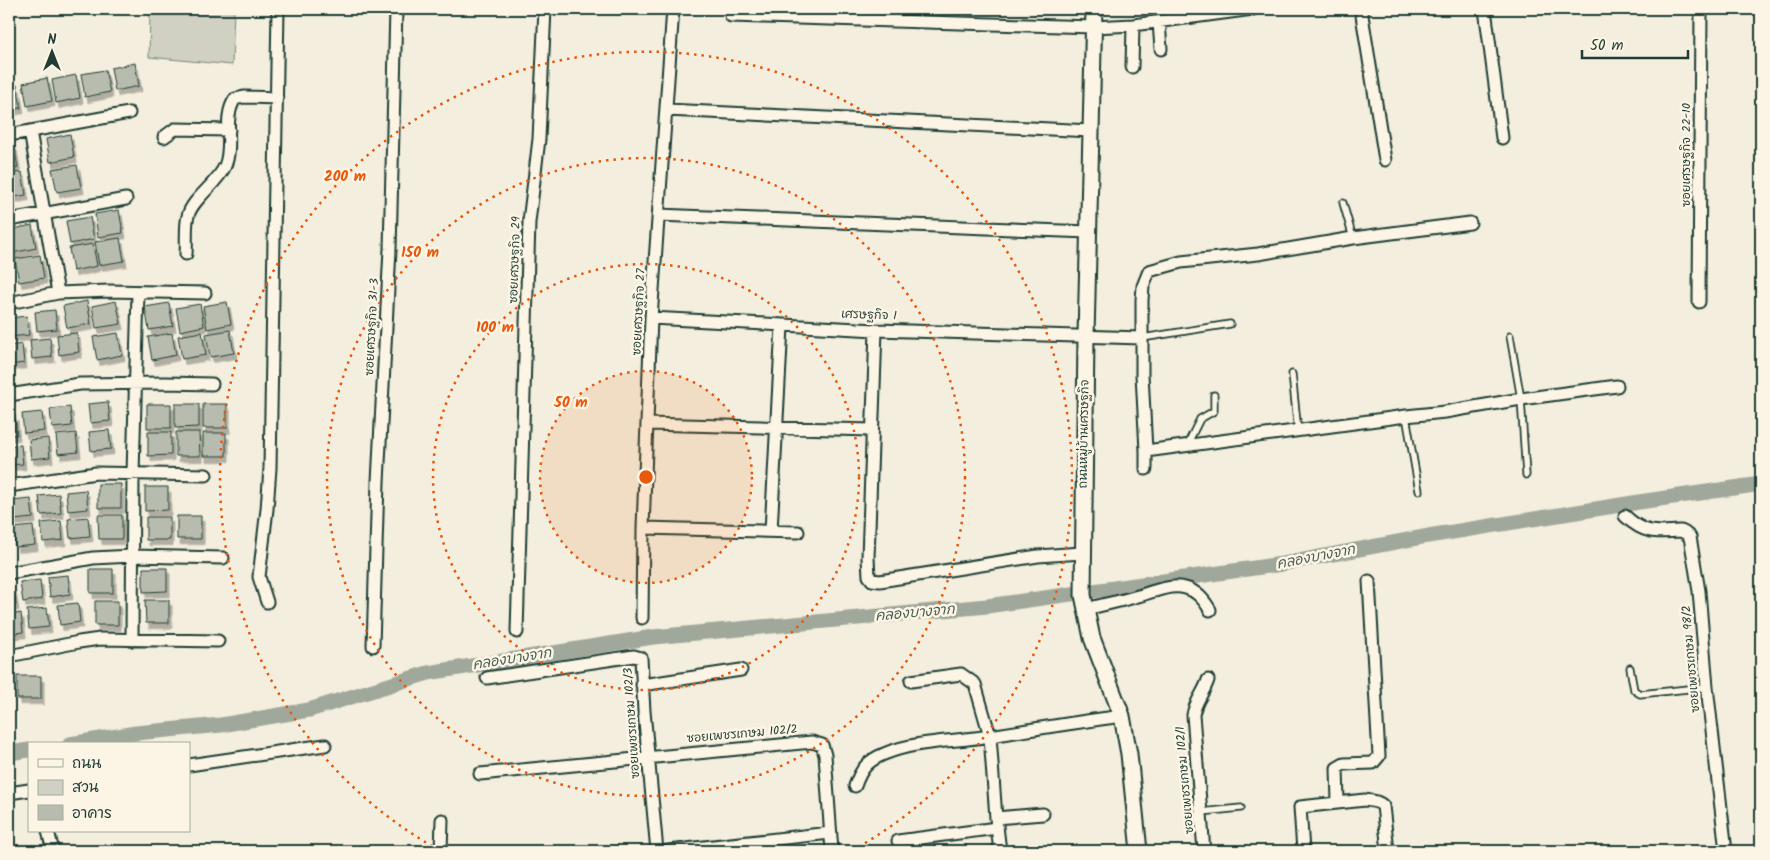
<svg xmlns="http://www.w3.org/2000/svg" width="1770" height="860" font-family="Kalam,'Playpen Sans Thai',sans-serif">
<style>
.green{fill:#d0d1c2;stroke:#78877b}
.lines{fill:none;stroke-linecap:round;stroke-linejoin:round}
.canal{stroke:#a0a89b;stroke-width:15}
.building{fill:#b8bcae;stroke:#1f3d34;filter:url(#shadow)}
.lane-casing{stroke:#1f3d34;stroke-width:9}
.street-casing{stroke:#1f3d34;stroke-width:15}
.secondary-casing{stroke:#1f3d34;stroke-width:19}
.lane{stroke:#fcf5e5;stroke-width:5.5}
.street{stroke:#fcf5e5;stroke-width:11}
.secondary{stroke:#fcf5e5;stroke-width:15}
.ring{fill:none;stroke:#e8590c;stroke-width:2.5;stroke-dasharray:2.5 5}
.labels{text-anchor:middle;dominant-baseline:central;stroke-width:5;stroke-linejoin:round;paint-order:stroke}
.street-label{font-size:12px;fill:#1f3d34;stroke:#fcf5e5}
.water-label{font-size:14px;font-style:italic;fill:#465d53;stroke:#fcf5e5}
.centre{fill:#e8590c;stroke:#fcf5e5;stroke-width:2.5}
.ring-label{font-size:15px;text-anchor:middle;font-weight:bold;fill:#e8590c;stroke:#fcf5e5;stroke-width:5;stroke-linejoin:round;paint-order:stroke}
</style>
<defs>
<filter id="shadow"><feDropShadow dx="3" dy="5.5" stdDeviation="0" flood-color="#0004"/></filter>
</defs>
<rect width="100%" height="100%" fill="#f3eede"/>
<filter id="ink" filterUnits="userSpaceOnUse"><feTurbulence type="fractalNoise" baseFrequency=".02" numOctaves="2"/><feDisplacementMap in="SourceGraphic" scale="10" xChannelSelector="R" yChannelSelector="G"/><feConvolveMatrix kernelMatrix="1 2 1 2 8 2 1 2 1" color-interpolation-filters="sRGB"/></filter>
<g filter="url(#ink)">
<path class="green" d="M150,9H234L232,65L149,57Z"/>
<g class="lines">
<path class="canal" d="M70,744L136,733L221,725L309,710L428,673L653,637L987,606L1282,564L1428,536L1639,502L1761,484
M9,753L29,750"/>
</g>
<path class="building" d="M135,63L139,86L115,91L111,68Z
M105,70L110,92L85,97L81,74Z
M76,75L80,98L56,103L52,80Z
M47,78L52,101L27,106L23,83Z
M17,85L21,108L9,110V86Z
M70,134L74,157L50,162L46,139Z
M14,145L18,168L9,170V146Z
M77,165L81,188L57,192L52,169Z
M22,172L26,195L9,198V174Z
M119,210L123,233L98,237L95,214Z
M90,217L94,239L70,244L66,221Z
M32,225L36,248L12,253L9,230Z
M120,238L124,261L99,265L95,242Z
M93,244L97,266L73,271L69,248Z
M40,255L44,278L19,282L15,259Z
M9,265L12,282H9Z
M87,301L91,324L67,328L63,306Z
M116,301L121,324L96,328L92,306Z
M227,302L231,324L207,329L203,306Z
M169,303L173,326L149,330L145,307Z
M200,304L204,326L180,331L176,308Z
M55,310L57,329L37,331L35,312Z
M27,316L29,335L9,337V318Z
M230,330L234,353L210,357L206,334Z
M202,332L206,355L182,359L178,336Z
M77,333L79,352L59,355L57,335Z
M118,333L122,355L97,360L93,337Z
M172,333L176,355L152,360L148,337Z
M50,338L52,357L32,359L30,340Z
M22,344L24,363L9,365V346Z
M108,402L110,421L90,423L88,404Z
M147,404H171V428H147Z
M175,404H199V427L175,428Z
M203,404H227V428H203Z
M70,407L72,426L52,428L50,409Z
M42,412L44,431L24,433L22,414Z
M15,415L17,435H9V416Z
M109,430L111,449L91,451L89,432Z
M148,432H171V455L148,456Z
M176,432H199L200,456H176Z
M76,433L78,452L58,454L56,435Z
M203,433H226V456H203Z
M48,438L50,457L31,459L29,440Z
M21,445L23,464L9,465V446Z
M98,484H121V508H98Z
M145,487H168V510L145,511Z
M86,490L88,509L68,511L66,492Z
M59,494L61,513L41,515L39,496Z
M31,499L33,518L13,520L11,501Z
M98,515H122V539H99Z
M177,516H201V539H177Z
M88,517L90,536L70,538L68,519Z
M146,517H170V540H146Z
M61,521L63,540L43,542L41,523Z
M33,526L35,545L15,547L13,528Z
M143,568H167V591L143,592Z
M90,569H113V593H90Z
M68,575L70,594L50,597L48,577Z
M40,580L42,599L23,602L20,582Z
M13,586L16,605L9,606V587Z
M145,600H169V623H146Z
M95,601H118V625H95Z
M78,603L80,622L60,625L58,605Z
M47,608L49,627L29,629L27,610Z
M21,613L23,632L9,634V615Z
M17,676H41V699H17Z"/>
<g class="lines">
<g class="lane-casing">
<path id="lane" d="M1343,203L1353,238
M1510,336L1521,399L1526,475
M1142,338L1230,324
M1292,374L1298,432
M1406,416L1419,491
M1187,445L1200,419L1214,411V395
M1630,668L1634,690L1640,694L1707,687
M1201,812L1241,808"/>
</g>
<g class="street-casing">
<path id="street" d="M1361,9L1385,160
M1485,9L1502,138
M731,16L1094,27L1133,25L1253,9
M1159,22L1161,49
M1132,67L1133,25
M667,110L1091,131
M30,131L58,293
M9,135L129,113
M164,137L175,129L229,130
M658,215L1089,232
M9,220L126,199
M186,254C187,244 185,225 188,216C192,199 217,184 225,166C234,145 222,118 235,99L244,97L277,98
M1699,302L1701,9
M9,303L58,293L109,291L205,293
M651,318L876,330L1142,338
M876,330L868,558L869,576L872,580L880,581L1038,556L1082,553
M9,395L80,384L166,383L212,384
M647,424L872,430
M1146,451L1142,374V300L1143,286L1149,271L1181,262L1258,254L1353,238L1470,223
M1146,469V451L1406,416L1445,412L1521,399L1617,386
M9,486L96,473L206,475
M1625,516C1644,534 1655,533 1681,531L1685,533L1690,537L1699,591L1707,687L1726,851
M643,528L798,532
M771,531C774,463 779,394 782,326
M9,573L93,558L132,556L223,558
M267,602L259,577L267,509L270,468L278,9
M1085,609C1103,605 1121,601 1138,596C1168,587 1191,576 1210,610
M642,618L643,528L651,318L673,9
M517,632L529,222L539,139L545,9
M132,640L133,474L138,292
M373,646L378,482L390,249L396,9
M9,656L79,642L100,639L218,641
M487,678L634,656L641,658L644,711L657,851
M911,681L961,674L975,684L990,736L996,818L1000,851
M642,685L741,670
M189,765L325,745
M480,774L812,742L822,745L825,755L832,851
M855,786C861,769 867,761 884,754C917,740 956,742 990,736C1034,729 1078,722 1122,716
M9,793L29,790
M1338,802L1337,768L1344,764L1373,763L1379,756L1369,581
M996,818L1043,814
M48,831L53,851
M898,841L997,828
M441,851L442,820
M668,851L830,833
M1204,851L1193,715C1195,701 1204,693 1208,680
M1303,851L1300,807L1365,800C1372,801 1379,801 1383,806L1388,851"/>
</g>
<g class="secondary-casing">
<path id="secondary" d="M1094,9L1086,336L1083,595L1092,638L1122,716L1129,754L1139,851"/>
</g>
<use href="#lane" class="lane"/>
<use href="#street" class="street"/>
<use href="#secondary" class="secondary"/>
</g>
</g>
<circle cx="646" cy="477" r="106" fill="#e8590c" fill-opacity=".12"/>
<g class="ring">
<circle cx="646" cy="477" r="106"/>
<circle cx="646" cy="477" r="213"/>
<circle cx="646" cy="477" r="319"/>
<path d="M439 850A426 426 0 1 1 853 850"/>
</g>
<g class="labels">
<g class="street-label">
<text transform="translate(1686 155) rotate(-90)">ซอยเศรษฐกิจ 22-10</text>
<text transform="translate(515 260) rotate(-88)">ซอยเศรษฐกิจ 29</text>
<text transform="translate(639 312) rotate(-87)">ซอยเศรษฐกิจ 27</text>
<text transform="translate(869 315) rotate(2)">เศรษฐกิจ 1</text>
<text transform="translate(372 327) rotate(-87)">ซอยเศรษฐกิจ 31-3</text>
<text transform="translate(1084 434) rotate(-89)">ถนนหมู่บ้านเศรษฐกิจ</text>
<text transform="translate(1691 659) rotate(-95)">ซอยเพชรเกษม 98/2</text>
<text transform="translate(632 723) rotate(-94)">ซอยเพชรเกษม 102/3</text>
<text transform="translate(742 734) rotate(-5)">ซอยเพชรเกษม 102/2</text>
<text transform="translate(1185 780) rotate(-95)">ซอยเพชรเกษม 102/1</text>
</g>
<g class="water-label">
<text transform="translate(1316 557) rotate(-11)">คลองบางจาก</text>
<text transform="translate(915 613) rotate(-5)">คลองบางจาก</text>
<text transform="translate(512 659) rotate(-9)">คลองบางจาก</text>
</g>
</g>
<circle cx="646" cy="477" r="8" class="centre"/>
<g class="ring-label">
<text x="345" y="181">200 m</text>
<text x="420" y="257">150 m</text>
<text x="495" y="332">100 m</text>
<text x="571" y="407">50 m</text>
</g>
<rect width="1770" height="860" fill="none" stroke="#fcf5e5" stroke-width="30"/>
<rect x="15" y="15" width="1740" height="830" fill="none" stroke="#1f3d34" stroke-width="2" filter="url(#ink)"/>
<rect x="28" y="742" width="162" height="90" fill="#fcf5e5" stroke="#a4ab9e"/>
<rect x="38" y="759" width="25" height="8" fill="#fcf5e5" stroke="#a4ab9e"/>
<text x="72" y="768" font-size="15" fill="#1f3d34">ถนน</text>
<rect x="38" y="780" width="25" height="15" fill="#d0d1c2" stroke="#a4ab9e"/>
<text x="72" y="792" font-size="15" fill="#1f3d34">สวน</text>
<rect x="38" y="805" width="25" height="15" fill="#b8bcae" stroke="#a4ab9e"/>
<text x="72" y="818" font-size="15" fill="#1f3d34">อาคาร</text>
<g transform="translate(52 52)" stroke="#fcf5e5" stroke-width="4" paint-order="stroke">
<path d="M0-4L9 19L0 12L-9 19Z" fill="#1f3d34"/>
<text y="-8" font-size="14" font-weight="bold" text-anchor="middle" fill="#1f3d34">N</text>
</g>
<path d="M1582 50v8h106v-8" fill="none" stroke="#1f3d34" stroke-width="2.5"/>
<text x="1590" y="50" font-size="15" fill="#1f3d34" stroke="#fcf5e5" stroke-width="4" paint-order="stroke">50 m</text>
</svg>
